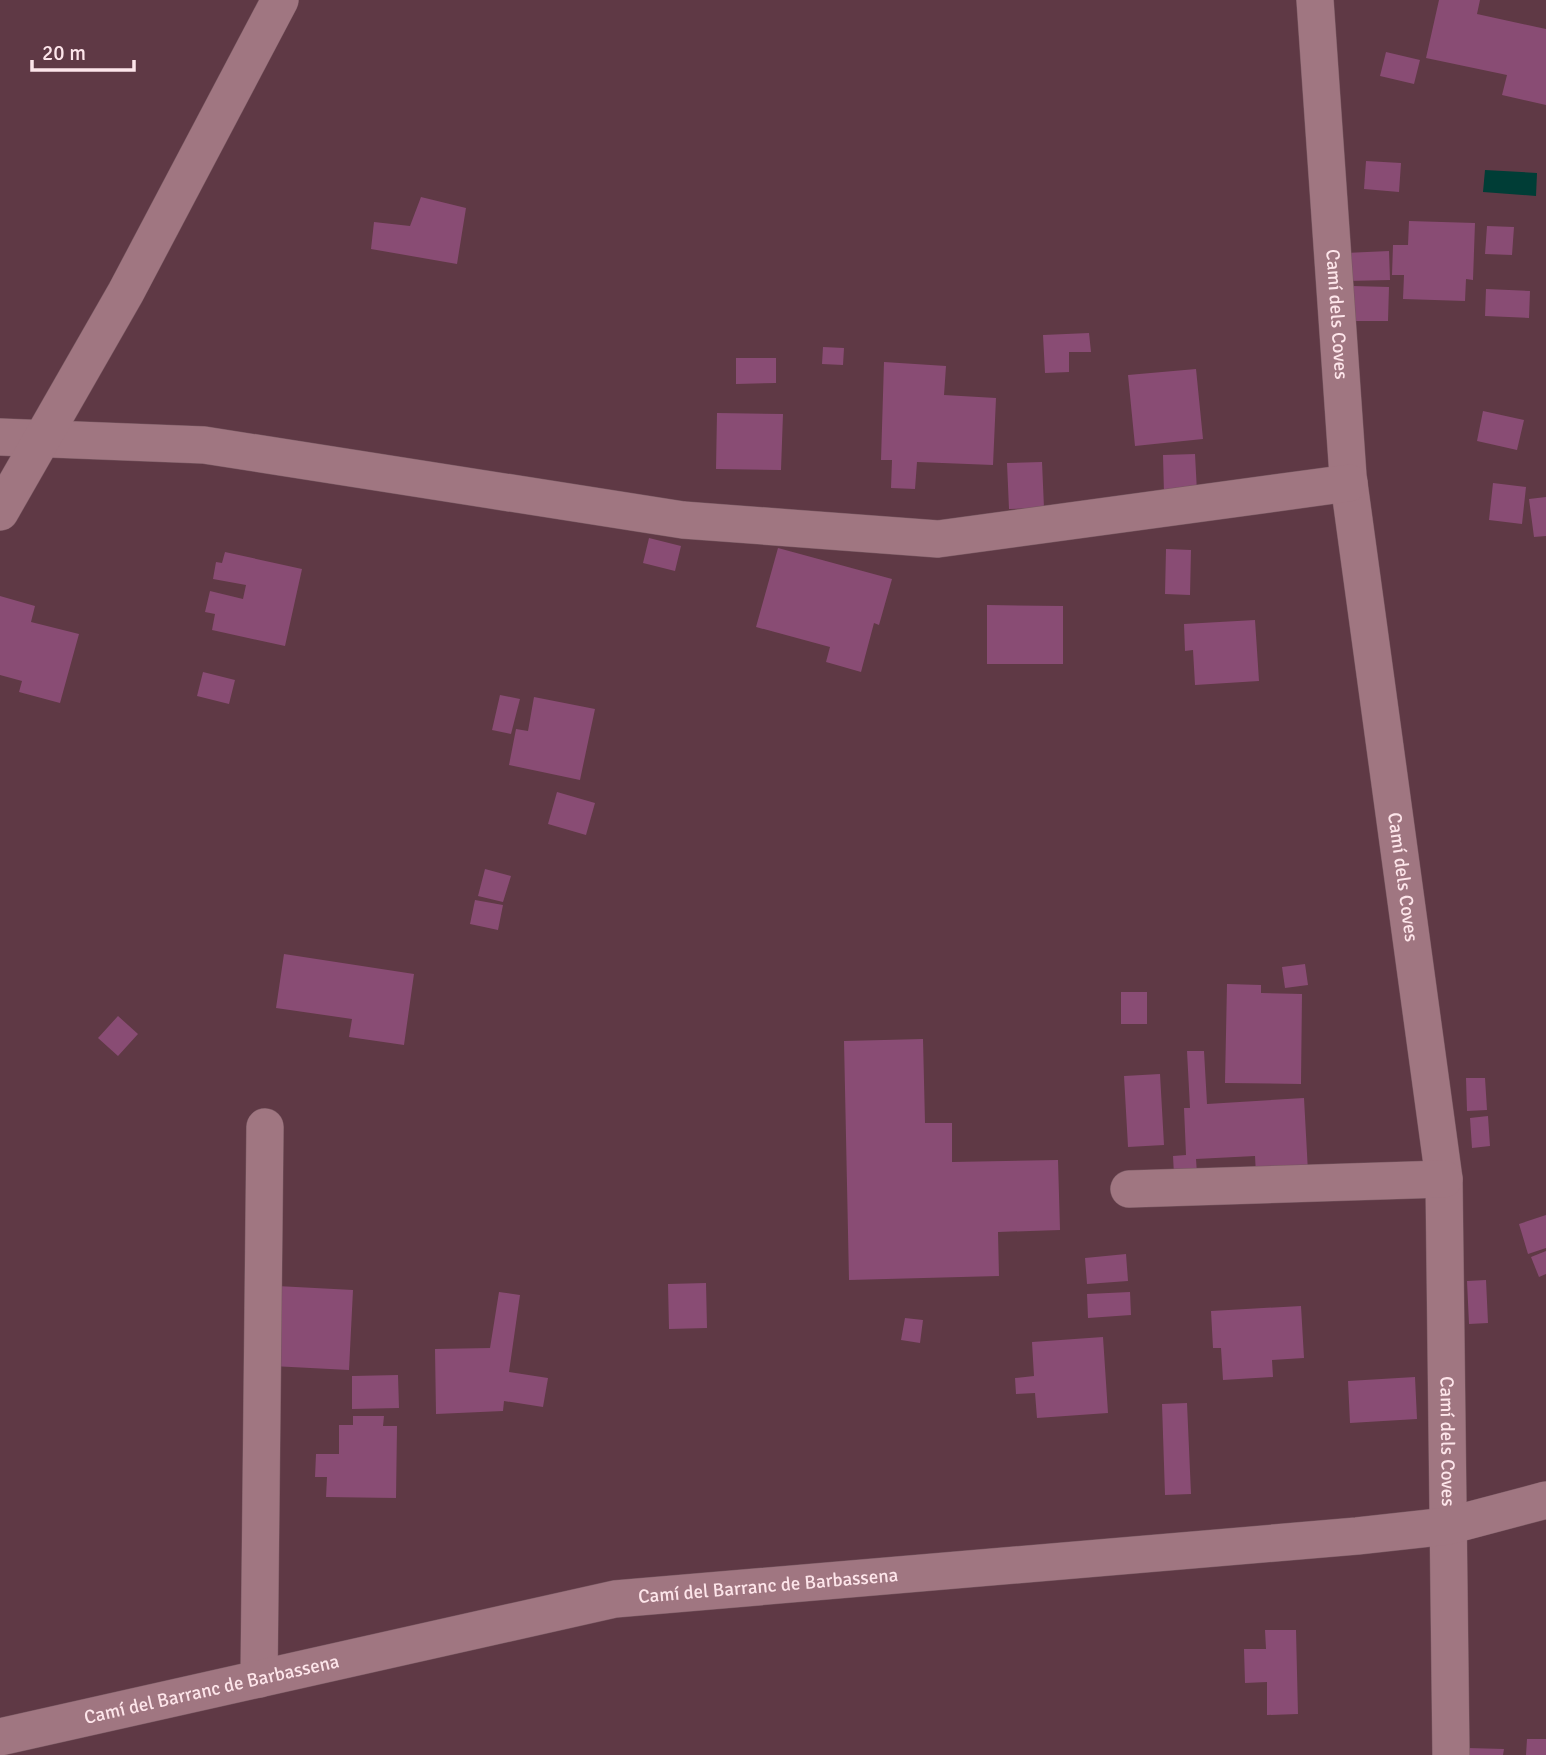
<svg xmlns="http://www.w3.org/2000/svg" width="1546" height="1755" font-family="Signika,sans-serif">
<style>
.water{fill:#003d36}
.building{fill:#894c74}
.lines{fill:none;stroke-linecap:round;stroke-linejoin:round}
.minor-casing{stroke:#775760;stroke-width:38}
.minor{stroke:#a07681;stroke-width:37}
.labels{text-anchor:middle;dominant-baseline:central;stroke-width:5;stroke-linejoin:round;paint-order:stroke}
.street-label{font-size:19px;fill:#fde5ea;stroke:#5f3945}
</style>
<rect width="100%" height="100%" fill="#5f3945"/>
<path class="water" d="M1485,170L1537,173L1536,196L1483,192Z"/>
<path class="building" d="M1439,0H1480L1477,14L1546,29V105L1502,95L1507,75L1426,58Z
M1386,52L1420,60L1414,84L1380,76Z
M1366,161L1401,163L1399,192L1364,189Z
M421,197L466,208L457,264L371,249L374,222L410,226Z
M1409,221L1475,223L1473,280L1466,279L1465,301L1403,299L1404,275H1392L1393,245H1408Z
M1487,226L1514,227L1512,255L1485,254Z
M1389,251L1390,280L1346,281L1345,253Z
M1353,286L1389,287L1388,321H1353Z
M1486,289L1530,291L1529,318L1485,316Z
M1089,333L1091,352H1069V372L1045,373L1043,335Z
M823,347L844,348L843,365L822,364Z
M736,358H776V383L736,384Z
M884,362L946,366L944,395L996,398L993,465L917,462L915,489L891,488L892,460H881Z
M1196,369L1203,439L1135,446L1128,375Z
M1483,411L1524,420L1517,450L1477,441Z
M717,413L783,414L781,470L716,469Z
M1195,454L1197,492L1164,494L1163,455Z
M1042,462L1044,508L1009,509L1007,463Z
M1493,483L1526,487L1522,524L1489,520Z
M1546,497V536L1534,537L1529,499Z
M649,538L681,546L675,571L643,563Z
M778,548L892,579L879,625L874,623L861,672L826,662L830,647L756,627Z
M1166,549L1191,550L1190,595L1165,594Z
M225,552L302,569L285,646L212,630L215,614L205,612L210,591L243,599L246,585L213,579L216,562L222,563Z
M0,596L35,606L31,622L79,634L60,703L19,692L22,681L0,675Z
M987,605L1063,606V664H987Z
M1255,620L1259,681L1195,685L1193,650L1185,651L1184,624Z
M203,672L235,680L229,704L197,696Z
M500,695L520,699L511,734L492,730Z
M534,697L595,709L580,780L509,765L516,729L528,731Z
M557,792L595,803L586,835L548,824Z
M485,869L511,876L503,902L478,896Z
M475,900L503,905L498,930L470,924Z
M284,954L414,974L404,1045L349,1037L352,1019L276,1008Z
M1305,964L1308,985L1285,988L1282,967Z
M1227,984L1261,985V993L1302,994L1301,1084L1225,1083Z
M1121,992H1147V1024H1121Z
M118,1016L138,1034L118,1056L98,1038Z
M923,1039L925,1123H952V1162L1058,1160L1060,1230L998,1232L999,1276L849,1280L844,1041Z
M1187,1051H1204L1207,1104L1304,1098L1308,1172L1256,1175L1255,1156L1196,1159L1197,1174L1174,1175L1173,1156L1186,1155L1184,1108H1190Z
M1160,1074L1164,1145L1128,1147L1124,1076Z
M1466,1078H1485L1487,1110L1467,1111Z
M1488,1116L1490,1146L1472,1148L1470,1118Z
M1546,1215V1248L1528,1254L1519,1224Z
M1546,1251V1274L1539,1277L1531,1257Z
M1126,1254L1128,1281L1087,1284L1085,1258Z
M1486,1280L1488,1323L1469,1324L1467,1281Z
M706,1283L707,1328L669,1329L668,1284Z
M277,1286L353,1290L349,1370L272,1366Z
M499,1292L520,1295L509,1372L548,1378L543,1407L504,1401L503,1411L436,1414L435,1349L490,1348Z
M1130,1292L1131,1315L1088,1318L1087,1294Z
M1301,1306L1304,1358L1272,1360L1273,1377L1223,1380L1221,1348H1213L1211,1311Z
M905,1318L923,1320L920,1343L901,1340Z
M1103,1337L1108,1413L1037,1418L1035,1393L1016,1394L1015,1378L1034,1376L1032,1342Z
M398,1375L399,1408L352,1409V1376Z
M1415,1377L1417,1419L1350,1423L1348,1381Z
M1187,1403L1191,1494L1165,1495L1162,1404Z
M353,1416H384L383,1426H397L396,1498L326,1497L327,1477H315L316,1454H339V1425H353Z
M1265,1630H1296L1298,1714L1267,1715V1682L1245,1683L1244,1649H1266Z
M1527,1739H1546V1755H1526Z
M1468,1748L1504,1749L1503,1755H1468Z"/>
<g class="lines">
<g class="minor-casing">
<g id="minor">
<path id="s1" d="M1315,0L1348,476L1444,1179L1451,1755"/>
<path d="M0,437L204,445L683,520L938,539L1349,483"/>
<path d="M0,512L126,292L280,0"/>
<path d="M1129,1189L1444,1179"/>
<path d="M259,1679L265,1127"/>
<path id="s2" d="M0,1737L615,1599L1357,1536L1448,1526L1546,1500"/>
</g>
</g>
<use href="#minor" class="minor"/>
</g>
<g class="labels">
<g class="street-label">
<text stroke="none"><textPath href="#s1" startOffset="315">Camí dels Coves</textPath></text>
<text stroke="none"><textPath href="#s1" startOffset="882">Camí dels Coves</textPath></text>
<text stroke="none"><textPath href="#s1" startOffset="1449">Camí dels Coves</textPath></text>
<text stroke="none"><textPath href="#s2" startOffset="784">Camí del Barranc de Barbassena</textPath></text>
<text stroke="none"><textPath href="#s2" startOffset="217">Camí del Barranc de Barbassena</textPath></text>
</g>
</g>
<path d="M32 60v10h102v-10" fill="none" stroke="#fde5ea" stroke-width="3.5"/>
<text x="42" y="60" font-size="21" fill="#fde5ea" stroke="#5f3945" stroke-width="5" paint-order="stroke">20 m</text>
</svg>
